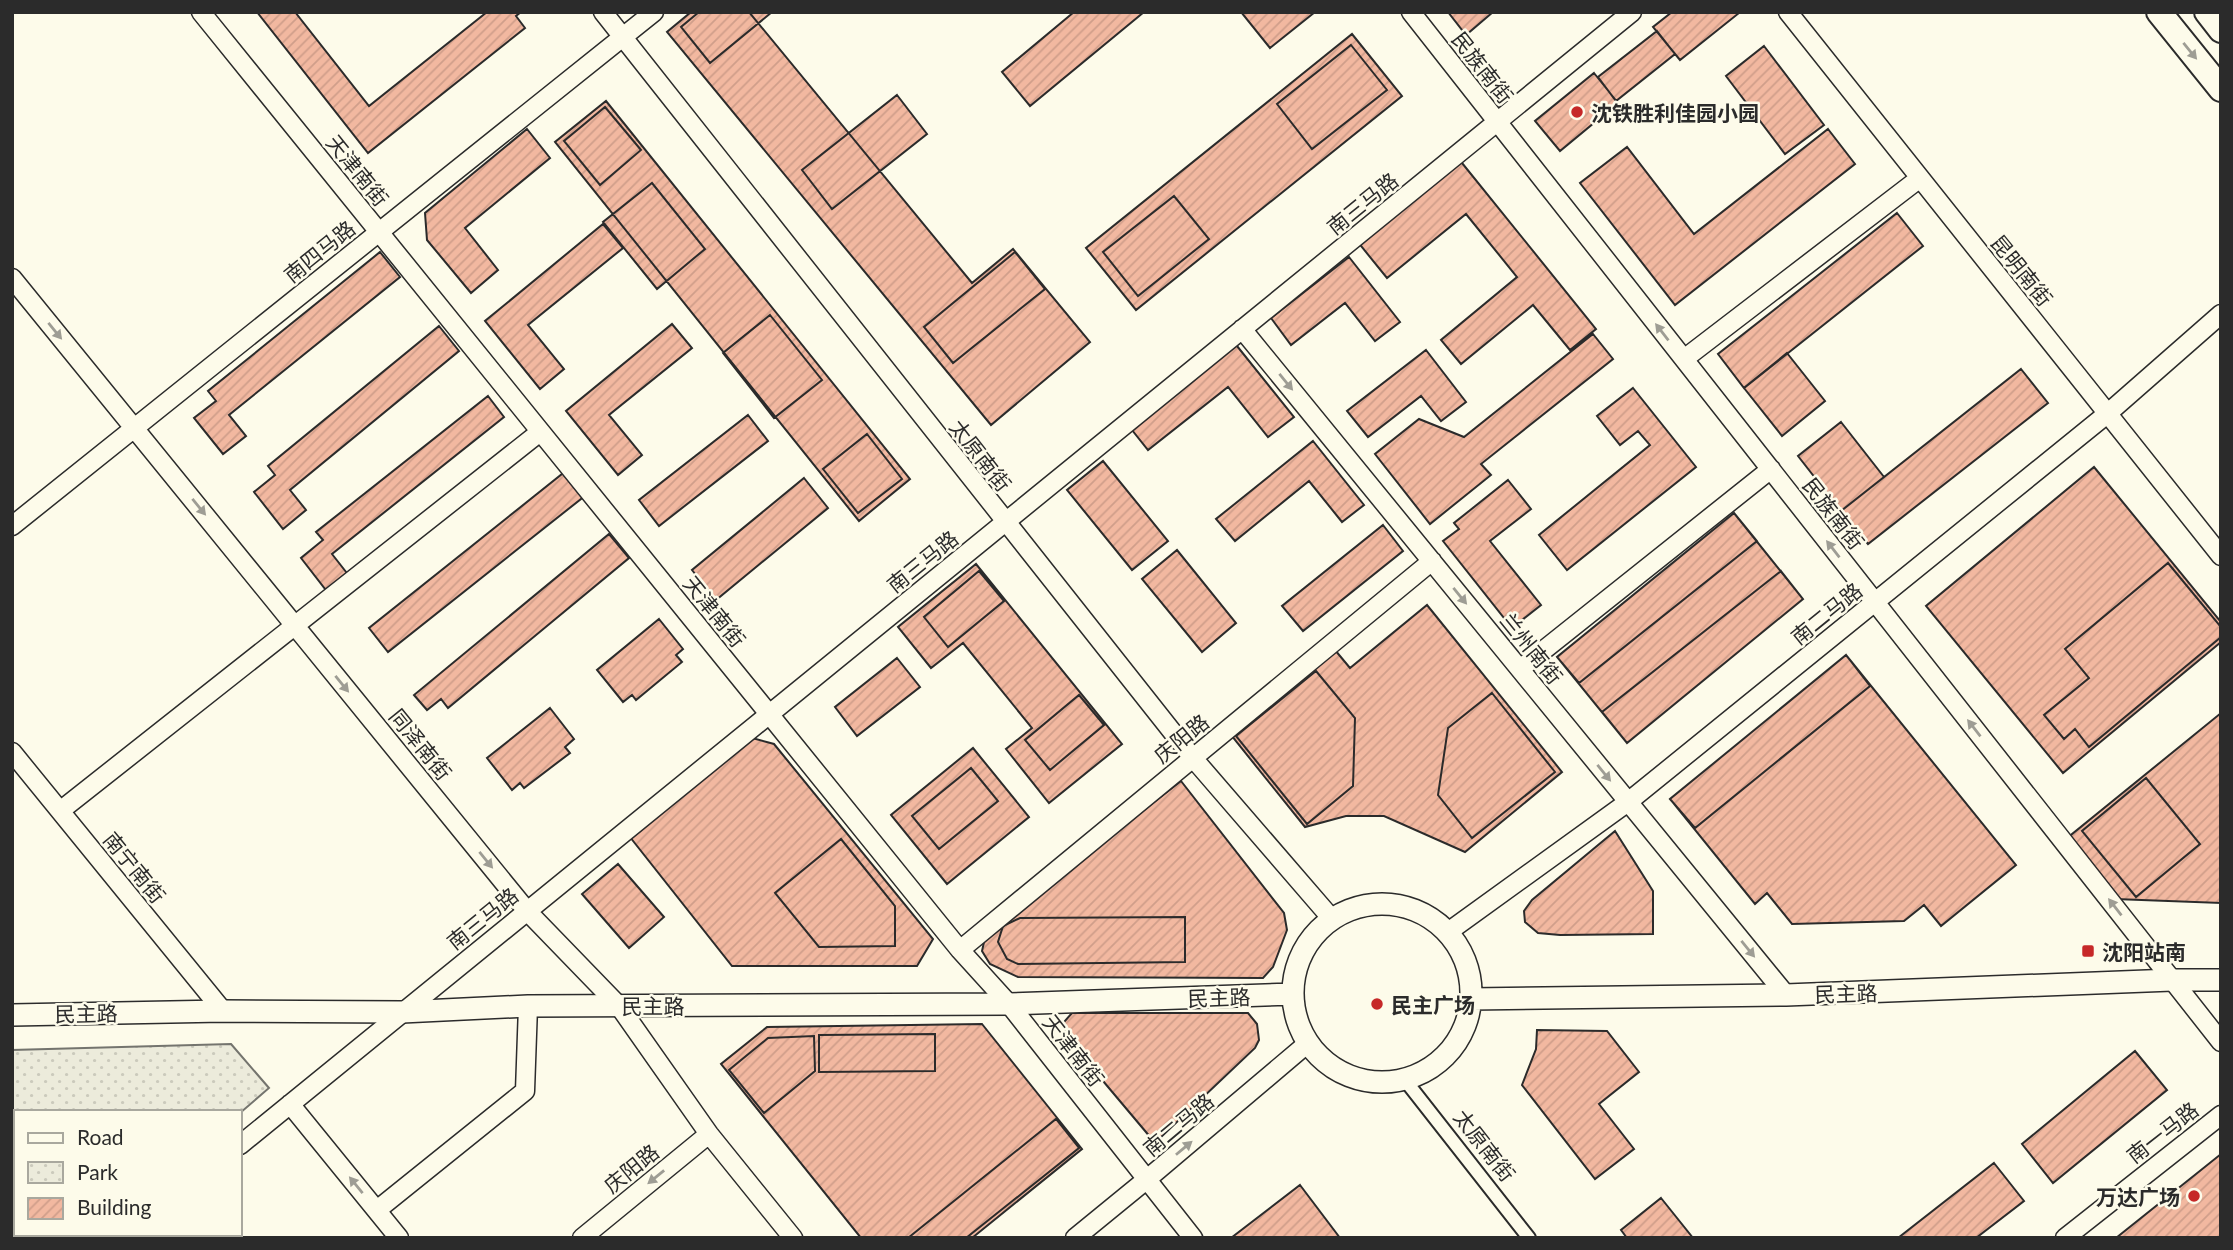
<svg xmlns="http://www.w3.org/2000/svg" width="2233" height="1250" font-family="Lato,'Noto Sans SC',sans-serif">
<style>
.park{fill:url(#park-dots);stroke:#74746e;stroke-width:2}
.building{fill:url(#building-hatch);stroke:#2b2b2b;stroke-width:2}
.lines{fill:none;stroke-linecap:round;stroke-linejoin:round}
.pedestrian-casing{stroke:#2b2b2b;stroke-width:16}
.minor-casing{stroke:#2b2b2b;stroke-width:21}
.tertiary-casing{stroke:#2b2b2b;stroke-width:24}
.secondary-casing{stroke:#2b2b2b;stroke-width:28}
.primary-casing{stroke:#2b2b2b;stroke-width:30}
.pedestrian{stroke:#fdfbea;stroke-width:12}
.minor{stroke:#fdfbea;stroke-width:18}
.tertiary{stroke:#fdfbea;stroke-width:21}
.secondary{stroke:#fdfbea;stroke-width:24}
.primary{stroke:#fdfbea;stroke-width:26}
.oneway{fill:#9e9d94}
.poi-dot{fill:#c62828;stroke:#fdfbea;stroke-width:2.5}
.labels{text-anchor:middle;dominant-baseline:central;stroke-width:5;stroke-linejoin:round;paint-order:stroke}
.street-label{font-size:21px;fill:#2b2b2b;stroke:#fdfbea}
.poi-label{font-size:21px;font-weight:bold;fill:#2b2b2b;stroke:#fdfbea;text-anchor:start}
</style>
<defs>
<pattern id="park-dots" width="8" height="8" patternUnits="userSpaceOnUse" patternTransform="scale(1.75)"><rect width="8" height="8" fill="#ecebdb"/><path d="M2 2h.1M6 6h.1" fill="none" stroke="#cbcabc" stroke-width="1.8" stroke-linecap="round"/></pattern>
<pattern id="building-hatch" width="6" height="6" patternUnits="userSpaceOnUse" patternTransform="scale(1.75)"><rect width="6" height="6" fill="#f2b8a0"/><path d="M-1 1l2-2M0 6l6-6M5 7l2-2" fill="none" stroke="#d09e8a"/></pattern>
</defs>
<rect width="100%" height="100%" fill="#fdfbea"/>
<path class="park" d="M231,1044L269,1088L240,1113L16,1112V1165L12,1161V1050Z"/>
<path class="building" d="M257,12H295L369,106L487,12H521L516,16L525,28L368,153Z
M691,12H749L972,283L1013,249L1090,342L991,425L667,32Z
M699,12H772L710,63L681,27Z
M1074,12H1144L1030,106L1002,72Z
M1241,12H1315L1270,48Z
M1448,12H1493L1466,35Z
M1672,12H1738L1739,13L1680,60L1653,27Z
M1657,31L1675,54L1616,101L1598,77Z
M1352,34L1402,96L1136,310L1086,248Z
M1351,45L1387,90L1312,149L1277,104Z
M1764,46L1824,125L1785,154L1726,76Z
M1594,73L1618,103L1560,151L1535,121Z
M897,95L927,134L832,209L802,170Z
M606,101L910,479L859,521L555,142Z
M605,107L641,150L600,185L564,141Z
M527,129L550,158L465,228L498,270L471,293L427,240L425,213Z
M1828,129L1855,164L1675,305L1580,183L1627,147L1694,234Z
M1458,158L1596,329L1570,350L1533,305L1461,364L1441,340L1517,277L1466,214L1387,278L1357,241Z
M652,183L705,249L657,289L603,222Z
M1174,196L1209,239L1138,296L1103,252Z
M1897,213L1923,246L1744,388L1718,354Z
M603,224L623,248L528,325L564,369L540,389L485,321Z
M380,252L400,277L229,415L246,436L223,454L194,418L216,401L208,391Z
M1015,252L1045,289L953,363L924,327Z
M1349,257L1400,322L1375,341L1345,303L1291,345L1271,318Z
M770,315L822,380L774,418L723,353Z
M672,324L692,348L609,415L642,455L618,475L566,411Z
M439,326L459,351L290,490L306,510L283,529L254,492L275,475L268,466Z
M1593,334L1613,359L1481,464L1491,475L1430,524L1375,454L1419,419L1464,437Z
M1233,341L1294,417L1268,437L1228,387L1148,450L1128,425Z
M1426,350L1466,402L1441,421L1421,396L1368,437L1347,411Z
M1787,353L1825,401L1782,436L1744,388Z
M2021,369L2048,403L1868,544L1841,511Z
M1633,388L1696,467L1567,570L1539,535L1650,445L1638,431L1620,445L1597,416Z
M488,396L504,417L332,554L350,577L329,594L301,558L323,540L316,532Z
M748,415L768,441L659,526L639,500Z
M1841,422L1884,477L1841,511L1798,456Z
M867,434L902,479L858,513L823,469Z
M1313,441L1364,505L1342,522L1309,481L1235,541L1216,519Z
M1103,461L1168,541L1132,570L1067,490Z
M2094,467L2221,622V642L2063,773L1926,606Z
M567,470L586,495L388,652L369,628Z
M804,478L828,508L716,600L692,570Z
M1508,480L1531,509L1490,541L1541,605L1512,628L1443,541L1459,529L1454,523Z
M1734,513L1757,541L1579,683L1557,657Z
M1734,513L1803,599L1627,743L1557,657Z
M1383,525L1403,551L1303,631L1282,606Z
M609,534L629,558L448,708L441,699L427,710L414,695Z
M1177,550L1236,623L1202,652L1142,579Z
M2168,563L2221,627V637L2089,747L2075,729L2064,739L2044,715L2089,678L2065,649Z
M976,564L1122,744L1049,803L1006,749L1032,728L963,643L931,668L898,627Z
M979,571L1004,601L948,647L924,617Z
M1781,571L1803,599L1627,743L1602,712Z
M1427,605L1562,772L1465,852L1384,816H1346L1305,827L1231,735L1335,650L1350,668Z
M659,619L683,649L676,655L682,662L636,700L632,695L623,702L597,670Z
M1846,655L1870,686L1695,828L1670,799Z
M1846,655L2016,865L1941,926L1924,905L1904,921L1792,924L1767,893L1755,904L1670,799Z
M897,658L920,687L857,736L835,707Z
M1316,671L1355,718L1353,786L1307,824L1236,736Z
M1492,693L1555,772L1472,838L1438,795L1448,728Z
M1079,695L1104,725L1050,770L1025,740Z
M550,708L574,739L565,747L570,753L524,788L520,783L512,790L487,758Z
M2221,713V903L2115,899L2066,839Z
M745,736L774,744L933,939L917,966H732L626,832Z
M973,748L1029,817L947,884L891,815Z
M971,768L998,801L939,849L912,816Z
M2146,778L2200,844L2136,897L2082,831Z
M1181,781L1284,913L1287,930L1273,967L1263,978L1018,977L990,964L982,951L986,933Z
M1615,831L1653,891V934L1560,935L1538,933L1525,922L1524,911L1532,900Z
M841,839L895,906V946L819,947L775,893Z
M618,864L664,917L629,948L582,894Z
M1185,917V962L1018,964L1007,959L998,942L1003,926L1020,918Z
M1072,1013H1248L1257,1024L1259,1040L1255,1048L1158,1140L1151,1138L1066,1037L1064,1022Z
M982,1024L1082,1149L972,1238H861L721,1064L767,1027Z
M1537,1030L1607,1031L1639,1072L1599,1104L1634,1149L1595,1179L1522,1085L1536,1049Z
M935,1034V1071L819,1072V1035Z
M814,1036L815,1071L764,1113L729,1070L768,1038Z
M2135,1051L2167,1090L2053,1183L2022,1144Z
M1056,1119L1079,1148L966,1238H908Z
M2221,1154V1238H2116Z
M1994,1163L2024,1201L1976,1238H1898Z
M1300,1185L1340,1238H1231Z
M1661,1198L1693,1238H1627L1621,1230Z"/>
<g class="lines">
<g class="pedestrian-casing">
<path id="pedestrian" d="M1405,1080L1529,1238"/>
</g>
<g class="minor-casing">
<path id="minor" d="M201,12L960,950L1009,1004L1193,1238
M603,12L1193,758L1332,919
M1411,12L2221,1042
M1788,12L2221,556
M12,278L527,911L619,1006L709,1134L793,1238
M1242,329L1786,995
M1684,359L1920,178
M12,526L654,12
M1520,669L1771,469
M12,752L223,1011
M60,811L540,432
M1448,932L1628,802L2107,414L2221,314
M960,950L1432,561
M290,1104L399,1238
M240,1145L1632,12
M377,1210L525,1091L528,1006
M125,1238L130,1234
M582,1238L709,1134
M1075,1238L1146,1180L1308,1043
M2065,1238L2221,1115"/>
</g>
<g class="tertiary-casing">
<path id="tertiary" d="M1293 993a89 89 0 1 1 178 0a89 89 0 1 1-178 0Z
M1471,999L1786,995L2172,980H2221
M12,1015L223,1011L402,1012L528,1006L1009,1004L1293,994"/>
</g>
<g class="secondary-casing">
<path id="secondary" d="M2159,12L2221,89
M2207,12L2221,30"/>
</g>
<g class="primary-casing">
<path id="primary" d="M12,1193L16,1197
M45,1234L48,1238"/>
</g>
<use href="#pedestrian" class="pedestrian"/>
<use href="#minor" class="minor"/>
<use href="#tertiary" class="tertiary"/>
<use href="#secondary" class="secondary"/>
<use href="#primary" class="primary"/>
</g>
<defs><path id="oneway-solid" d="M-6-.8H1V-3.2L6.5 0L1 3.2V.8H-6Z" transform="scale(1.75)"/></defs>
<g class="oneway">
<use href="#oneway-solid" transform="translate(2190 51) rotate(51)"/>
<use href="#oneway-solid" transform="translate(55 331) rotate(51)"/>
<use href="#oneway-solid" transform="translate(1662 332) rotate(-128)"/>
<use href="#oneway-solid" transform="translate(1286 382) rotate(51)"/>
<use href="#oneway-solid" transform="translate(199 507) rotate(51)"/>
<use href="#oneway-solid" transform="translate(1833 549) rotate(-128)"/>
<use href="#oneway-solid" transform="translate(1460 596) rotate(51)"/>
<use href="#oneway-solid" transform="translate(342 684) rotate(51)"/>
<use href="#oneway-solid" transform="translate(1974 728) rotate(-128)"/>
<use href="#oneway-solid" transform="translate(1604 773) rotate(51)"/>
<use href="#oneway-solid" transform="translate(486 860) rotate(51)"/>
<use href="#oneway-solid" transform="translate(2115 907) rotate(-128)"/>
<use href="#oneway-solid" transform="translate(1748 949) rotate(51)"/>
<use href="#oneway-solid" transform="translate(1184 1148) rotate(-40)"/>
<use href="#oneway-solid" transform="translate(656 1177) rotate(141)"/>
<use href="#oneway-solid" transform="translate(356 1185) rotate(-129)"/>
</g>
<g class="poi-dot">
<circle cx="1577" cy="112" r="7"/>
<rect x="2081" y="944" width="14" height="14" rx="3.5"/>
<circle cx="1377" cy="1004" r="7"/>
<circle cx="2194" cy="1196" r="7"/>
</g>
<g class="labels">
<g class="street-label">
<text transform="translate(1483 67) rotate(52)">民族南街</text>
<text transform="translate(358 170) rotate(51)">天津南街</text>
<text transform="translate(1362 203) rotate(-39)">南三马路</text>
<text transform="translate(319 251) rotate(-39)">南四马路</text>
<text transform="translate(2022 270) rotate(51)">昆明南街</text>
<text transform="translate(981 455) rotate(52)">太原南街</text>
<text transform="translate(1834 513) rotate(52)">民族南街</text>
<text transform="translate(922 561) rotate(-39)">南三马路</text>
<text transform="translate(715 611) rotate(51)">天津南街</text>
<text transform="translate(1826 613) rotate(-39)">南二马路</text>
<text transform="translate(1532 648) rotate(51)">兰州南街</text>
<text transform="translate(1181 738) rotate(-39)">庆阳路</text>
<text transform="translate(421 744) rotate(51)">同泽南街</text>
<text transform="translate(135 867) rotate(51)">南宁南街</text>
<text transform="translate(482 918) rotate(-39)">南三马路</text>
<text transform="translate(1846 993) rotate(-2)">民主路</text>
<text transform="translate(1219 997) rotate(-2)">民主路</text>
<text x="653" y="1005">民主路</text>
<text transform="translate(86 1013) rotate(-1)">民主路</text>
<text transform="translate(1074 1050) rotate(52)">天津南街</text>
<text transform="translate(1178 1124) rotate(-40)">南二马路</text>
<text transform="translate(2162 1132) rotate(-38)">南一马路</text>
<text transform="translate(1485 1145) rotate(52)">太原南街</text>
<text transform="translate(631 1168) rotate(-39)">庆阳路</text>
</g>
<g class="poi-label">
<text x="1591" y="112">沈铁胜利佳园小园</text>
<text x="2102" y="951">沈阳站南</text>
<text x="1391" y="1004">民主广场</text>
<text x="2180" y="1196" text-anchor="end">万达广场</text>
</g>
</g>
<rect width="2233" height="1250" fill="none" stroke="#2b2b2b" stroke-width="28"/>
<rect x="14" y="1110" width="228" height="126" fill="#fdfbea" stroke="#a9a89e" stroke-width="2"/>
<rect x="28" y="1133" width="35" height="10" fill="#fdfbea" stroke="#a9a89e" stroke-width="2"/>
<text x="77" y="1145" font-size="21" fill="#2b2b2b">Road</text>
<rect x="28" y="1162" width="35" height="21" fill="url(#park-dots)" stroke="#a9a89e" stroke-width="2"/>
<text x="77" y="1180" font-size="21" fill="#2b2b2b">Park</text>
<rect x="28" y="1198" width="35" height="21" fill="url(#building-hatch)" stroke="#a9a89e" stroke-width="2"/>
<text x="77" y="1215" font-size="21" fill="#2b2b2b">Building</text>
</svg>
